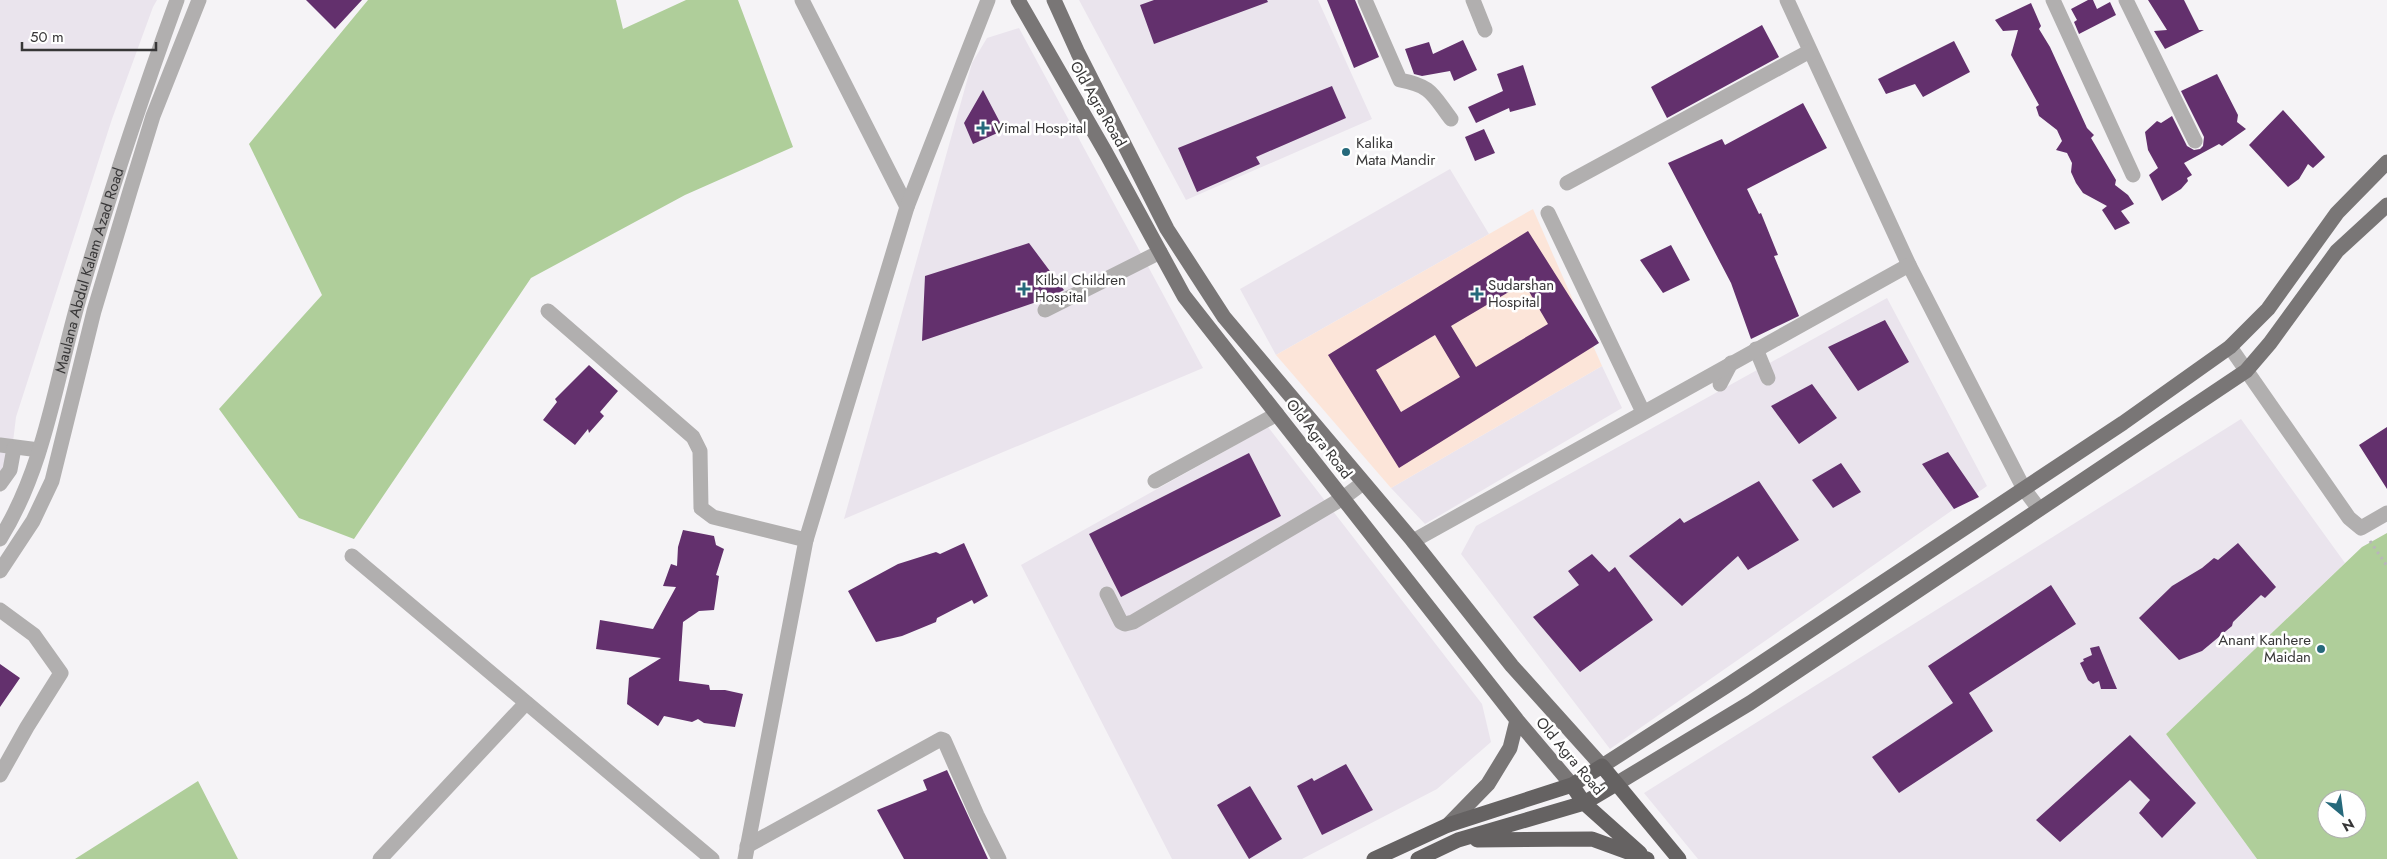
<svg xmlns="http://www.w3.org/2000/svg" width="2387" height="859" font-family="Jost,sans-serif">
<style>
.built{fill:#eae4ed}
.medical{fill:#fce5d9}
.green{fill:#afce9a;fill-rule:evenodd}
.building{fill:#63306d;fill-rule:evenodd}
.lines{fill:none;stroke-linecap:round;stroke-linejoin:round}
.path{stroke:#b8b6b9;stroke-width:3;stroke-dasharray:2.5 4;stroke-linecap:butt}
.minor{stroke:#b1afaf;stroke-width:15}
.major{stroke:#797676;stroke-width:15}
.highway{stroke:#656262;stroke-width:15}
.poi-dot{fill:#26697b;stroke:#fff;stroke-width:2}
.labels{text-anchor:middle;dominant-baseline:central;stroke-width:5;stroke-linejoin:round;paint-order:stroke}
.street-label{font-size:15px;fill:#373637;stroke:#fff}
.poi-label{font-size:15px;fill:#373637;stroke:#fff;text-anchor:start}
</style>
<rect width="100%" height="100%" fill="#f5f3f6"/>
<path class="built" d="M0,0H157L153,7L112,119L16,417L9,475L0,491Z
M1079,0H1318L1372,119L1186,200Z
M1019,28L1203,368L844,519L972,63L987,38Z
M1450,169L1489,234L1276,355L1240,289Z
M1887,298L1987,486L1610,749L1461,554L1476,526Z
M1602,366L1622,408L1425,524L1391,488Z
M2241,419L2345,563L2166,734L2257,859H1698L1644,793Z
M1268,427L1482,704L1491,742L1437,789L1302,859H1172L1021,565Z"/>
<path class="medical" d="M1533,209L1602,366L1391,488L1276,355Z"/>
<path class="green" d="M368,0H616L623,29L686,0H738L793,147L685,195L531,278L354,539L299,518L219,409L322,295L249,144Z
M2387,533V859H2257L2166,734L2362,547ZM2327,799H2357V829H2327Z
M198,781L238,859H75Z"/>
<path class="building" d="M306,0H362L335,29Z
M1154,0H1267L1268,2L1154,44L1140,5Z
M1327,0H1355L1379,57L1354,68Z
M2088,0H2093L2097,9L2110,2L2116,15L2079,34L2074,22L2077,20L2071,9Z
M2148,0H2184L2199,30H2204L2165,49L2154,31L2167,30Z
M2031,3L2041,26L2039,29L2050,47L2087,128L2094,135L2091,138L2116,180L2115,185L2128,195L2134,204L2121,211L2130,223L2115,230L2102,210L2107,206L2083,193L2076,183L2071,172L2072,163L2067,153L2056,150L2062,141L2057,130L2039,116L2036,107L2039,105L2011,55L2018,30L2003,31L1995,20Z
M1762,25L1779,57L1667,118L1651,87Z
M1463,40L1477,70L1454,81L1450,71L1422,76L1414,74L1405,49L1429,42L1433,54Z
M1954,41L1970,72L1923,97L1915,84L1886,94L1878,79Z
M1523,65L1536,105L1510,112L1509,108L1476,123L1468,107L1503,91L1497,74Z
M2217,74L2238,115L2237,122L2246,129L2222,146L2219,144L2184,163L2192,175L2187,178L2188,181L2181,189L2162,201L2149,175L2158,168L2148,150L2145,132L2157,121L2161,123L2172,116L2187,146L2194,150L2200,149L2203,146L2204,137L2181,91Z
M1332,86L1346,118L1256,157L1260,164L1197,192L1178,148Z
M983,90L1004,130L973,144L964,123Z
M1803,103L1827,148L1747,189L1759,214L1761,213L1778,255L1774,256L1799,316L1751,339L1731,283L1668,163L1722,139L1725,145Z
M2283,110L2325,157L2313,168L2308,164L2299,179L2288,187L2249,145Z
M1484,129L1495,153L1475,161L1465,137Z
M1528,231L1599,343L1399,468L1328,355ZM1524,283L1548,324L1476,367L1451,326ZM1435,335L1460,377L1401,412L1376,370Z
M1029,243L1064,290L1048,298L922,341L925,276Z
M1671,245L1690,280L1663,293L1640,260Z
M1885,320L1909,362L1858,391L1828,347Z
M589,365L618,391L600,412L604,416L589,433L588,429L575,445L543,420L557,402L555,399Z
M1812,384L1837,418L1799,444L1771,406Z
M2387,427V489L2359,445Z
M1948,452L1979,497L1954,509L1922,464Z
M1249,453L1281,516L1121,597L1089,534Z
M1841,463L1861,492L1833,508L1812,480Z
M1759,481L1799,540L1748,570L1738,556L1682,606L1629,556L1680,518L1684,523Z
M683,530L714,536L716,545L724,549L716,575L719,576L714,610L699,611L683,622L679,681L709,685L710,690H725L743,694L735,727L704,723L698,719L692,722L664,716L658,726L627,704L629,678L661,658L596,649L600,620L653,629L676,587L663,586L671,564L677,566L678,547Z
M964,543L988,596L974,604L972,600L937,618L936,622L902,636L876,642L848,591L898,564L936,552L940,554Z
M2238,543L2276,587L2265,598L2261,595L2233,622L2232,626L2202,651L2179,660L2139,618L2172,586L2202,568L2214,558L2218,560Z
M1592,554L1609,572L1615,567L1653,620L1580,672L1533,617L1579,585L1568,571Z
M2051,585L2076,624L1969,693L1993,731L1899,793L1872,757L1953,703L1928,666Z
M2099,646L2111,675L2117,689H2101L2099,681L2093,684L2088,680L2080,663L2084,661L2083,659L2092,655L2090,648Z
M0,664L20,678L0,707Z
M2130,735L2196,803L2162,838L2139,813L2150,800L2130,780L2060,842L2036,820Z
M1346,764L1373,810L1322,835L1297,786L1312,778L1314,781Z
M947,770L988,859H904L877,810L927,790L923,780Z
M1250,786L1282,839L1249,859L1217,805Z"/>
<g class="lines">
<path class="path" d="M2370,541L2387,566"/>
<g class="minor">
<path d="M802,0L907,207"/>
<path d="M1365,0L1400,80C1432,86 1432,94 1451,119"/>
<path d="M1473,0L1485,30"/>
<path d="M1787,0L1909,265L2024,489L2039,509"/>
<path d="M2053,0L2133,175"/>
<path d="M2126,0L2195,141"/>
<path d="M1567,183L1810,51"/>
<path d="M1548,213L1643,412"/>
<path d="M1045,310L1160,252"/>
<path d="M548,311L693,437L700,451L701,508L713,517L806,540"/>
<path d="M2230,347L2349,518L2361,528L2387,513"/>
<path d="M1756,349L1768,378"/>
<path d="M1720,384L1731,363"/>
<path d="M0,445L39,450"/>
<path d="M1155,481L1277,414"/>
<path d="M0,484L10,470L14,448"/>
<path id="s1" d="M0,539C45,467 56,379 79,299C108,198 141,99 177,0"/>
<path d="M1413,541L1909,265"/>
<path d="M352,556L712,859"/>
<path d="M0,571L33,521L52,481L94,311L130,191L153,116L199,0"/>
<path d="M1107,594L1121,622L1125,624L1133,622L1343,498L1363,483"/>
<path d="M0,610L34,635L61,673L27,727L0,775"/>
<path d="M747,846L941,739L944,740L977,815L999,859"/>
<path d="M380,859L526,703"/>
<path d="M745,859L806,540L907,207L988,0"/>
</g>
<path class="major" d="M1018,0L1106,153L1184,296L1517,720L1572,785
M1054,0L1078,53L1167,229L1224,317L1413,541L1512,666L1602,766L1728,685L2123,423L2230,347L2268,309L2337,213L2387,162
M1616,784L1750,703L2246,371L2270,343L2337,251L2387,205
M1448,825L1488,784L1510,748L1517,720"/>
<path class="highway" d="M1572,785L1584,803L1640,853
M1477,840L1592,839L1647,859
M1374,859L1448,825L1572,785L1602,766L1679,859
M1418,859L1458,840L1584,803L1616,784"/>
</g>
<g class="poi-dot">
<path d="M980.5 120.5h5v5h5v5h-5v5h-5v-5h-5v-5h5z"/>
<circle cx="1346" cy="152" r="5"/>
<path d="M1021.5 281.5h5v5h5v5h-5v5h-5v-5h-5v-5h5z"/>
<path d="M1474.5 286.5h5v5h5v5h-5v5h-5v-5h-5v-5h5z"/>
<circle cx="2321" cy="649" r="5"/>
</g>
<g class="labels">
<g class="street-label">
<text transform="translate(1098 104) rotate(60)">Old Agra Road</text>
<text stroke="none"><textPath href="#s1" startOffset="284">Maulana Abdul Kalam Azad Road</textPath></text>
<text transform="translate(1319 439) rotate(52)">Old Agra Road</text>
<text transform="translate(1570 756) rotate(50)">Old Agra Road</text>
</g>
<g class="poi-label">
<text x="994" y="128">Vimal Hospital</text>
<text x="1356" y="143">Kalika<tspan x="1356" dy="17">Mata Mandir</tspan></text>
<text x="1035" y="280">Kilbil Children<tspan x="1035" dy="17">Hospital</tspan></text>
<text x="1488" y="285">Sudarshan<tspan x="1488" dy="17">Hospital</tspan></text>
<text x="2311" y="640" text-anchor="end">Anant Kanhere<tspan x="2311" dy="17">Maidan</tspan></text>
</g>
</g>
<g transform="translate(2342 814) rotate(151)"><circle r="24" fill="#ffffff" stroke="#afafaf"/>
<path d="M0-4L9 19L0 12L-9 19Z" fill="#26697b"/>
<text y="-8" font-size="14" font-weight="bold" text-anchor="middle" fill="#373637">N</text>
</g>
<path d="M22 42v8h134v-8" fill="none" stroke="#373637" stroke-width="2.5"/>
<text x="30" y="42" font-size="15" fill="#373637" stroke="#ffffff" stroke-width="4" paint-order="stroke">50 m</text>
</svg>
